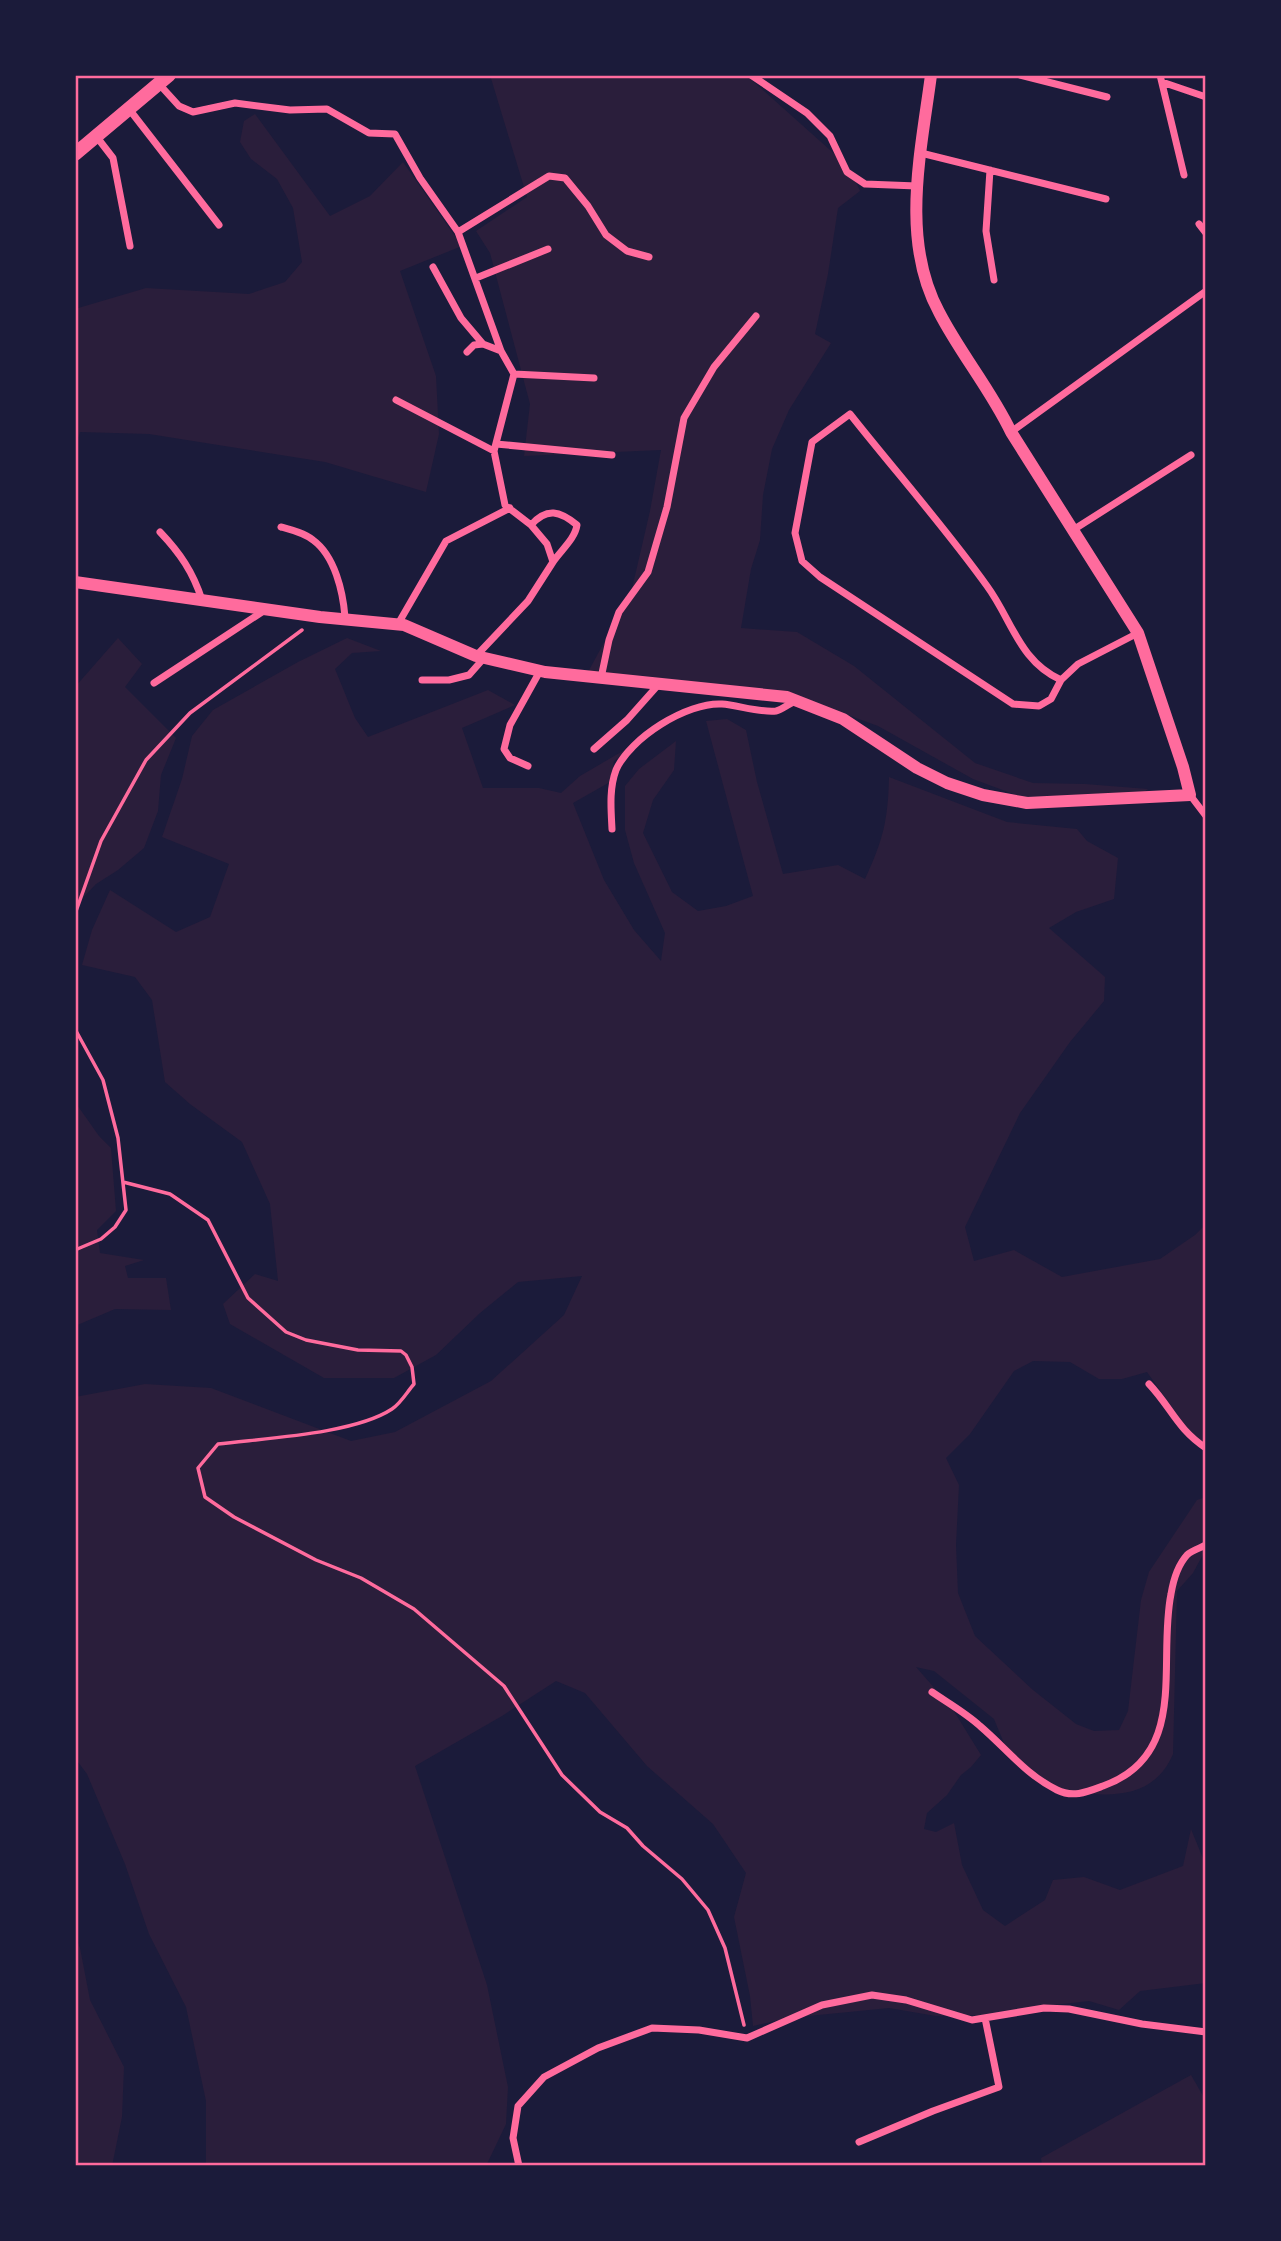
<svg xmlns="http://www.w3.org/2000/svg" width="1281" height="2241" font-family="Lato,sans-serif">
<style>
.green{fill:#2a1e3b}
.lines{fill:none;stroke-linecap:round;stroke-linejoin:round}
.path{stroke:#ff6b9d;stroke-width:3.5}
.minor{stroke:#ff6b9d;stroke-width:7}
.tertiary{stroke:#ff6b9d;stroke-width:12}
.secondary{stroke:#ff6b9d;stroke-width:14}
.neatline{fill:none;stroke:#ff6b9d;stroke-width:2.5}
</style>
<rect width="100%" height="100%" fill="#1b1b3a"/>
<path class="green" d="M490,75H746L849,167L860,191L838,208L828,274L815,334L831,343L789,410L772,449L763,495L760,540L751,569L741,628L797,632L854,666L975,763L1033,783L1085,784L1148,789L1137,798H1024L973,779L878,726L790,694L645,676L588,672L631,593L650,511L661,450L524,456L530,404L490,253L476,231L527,197Z
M255,114L330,216L370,196L403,162L462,246L400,271L436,376L439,434L426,492L325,462L149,434L80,432L75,447V309L146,288L249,294L285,282L302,262L293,208L277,179L251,159L240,142L244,121Z
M118,638L142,664L125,687L176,738L161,775L158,811L144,848L118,870L96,884L75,906V687Z
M347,638L381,651L352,653L335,669L355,718L368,737L488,690L515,705L462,728L483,788H539L561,793L580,776L652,734L614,761L610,782L573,803L604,880L634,930L661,961L665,933L634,863L625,830V786L639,769L676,741L674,770L653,800L643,833L672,892L698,911L726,906L753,896L706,721L727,719L746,730L757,782L783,874L838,865L865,879C883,840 888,821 889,777L1007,822L1077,829L1087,841L1118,858L1114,899L1076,912L1049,928L1105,977L1104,1001L1070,1042L1020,1113L965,1227L974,1261L1014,1250L1062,1277L1160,1259L1195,1235L1206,1224V1445L1189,1431L1147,1372L1122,1379H1099L1070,1362L1033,1361L1014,1371L970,1434L946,1458L959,1485L956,1545L958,1593L975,1636L1033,1690L1076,1724L1094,1731L1119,1730L1128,1711L1141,1600L1149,1572L1197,1500L1206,1497V1549L1193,1573L1177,1591L1173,1754C1150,1808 1094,1794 1047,1789L1006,1748L994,1719L934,1671L916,1667L952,1708L981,1755L971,1767L961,1775L947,1795L927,1813L924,1829L936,1832L954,1823L962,1865L983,1910L1005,1926L1045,1900L1053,1880L1084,1877L1120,1890L1183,1866L1191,1829L1206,1866V1983L1140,1991L1119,2010L1089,2001L1028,2008L1008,2015L936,2016L889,2008L788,2018L753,2026L750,1996L734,1917L746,1873L713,1824L647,1766L585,1693L556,1681L502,1716L415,1766L487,1985L508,2087L506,2124L486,2166H206V2101L186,2007L149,1934L125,1864L87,1774L75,1758V1397L145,1384L211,1388L351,1441L395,1432L491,1381L564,1315L582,1276L518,1282L480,1313L436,1355L394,1378H324L230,1324L223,1304L255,1274L278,1281L270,1204L242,1142L190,1104L165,1082L152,1000L135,977L82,965L92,930L110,890L176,932L210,917L229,864L162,837L182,779L192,736L213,710L298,662Z
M75,1102L99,1136L111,1148L116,1211L97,1230L100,1253L144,1260L125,1266L128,1278H166L171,1310L115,1309L75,1326Z
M75,1935L80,1948L90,2000L124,2067L122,2117L112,2166H75Z
M1191,2075L1206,2101V2166H1042L1041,2158Z"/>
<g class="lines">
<path class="path" d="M75,914L101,841L146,760L190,713L302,630
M75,1029L103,1080L118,1138L126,1210L115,1227L101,1239L75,1250
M123,1182L170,1194L208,1220L248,1298L286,1332L306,1340L358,1350L401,1351L406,1355L412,1367L414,1384C407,1392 401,1403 392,1409C354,1434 266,1438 218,1444L198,1468L205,1497L234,1517L316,1560L361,1578L414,1609L504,1686L562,1775L600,1812L627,1828L643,1846L682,1879L708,1910L725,1948L744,2025"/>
<path class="minor" d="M751,75L807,113L830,136L847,172L865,184L917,186
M1020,75L1107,97
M1160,75L1184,175
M1162,82L1206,97
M159,84L179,106L193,112L235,103L290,110L327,109L369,133L395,134L420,178L458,232L501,351L514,374L494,451L505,505L531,525L547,544L553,562L528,601L477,655
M129,109L219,225
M96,136L113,158L130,246
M921,153L1106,199
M990,170L986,231L994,280
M1199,224L1206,233
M458,232L549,176L565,178L588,206L606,235L627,251L649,257
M433,267L461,318L483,344L501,351
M476,278L548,249
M467,352L474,345L483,344
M514,374L594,378
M396,400L494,451
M1011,432L1206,291
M496,444L612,455
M531,525C547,507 560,511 577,525C575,539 561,550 553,562
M281,527C292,530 304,533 313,540C335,556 343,592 345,617
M1073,530L1191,455
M160,532C180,553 193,572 202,600
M398,624L446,541L510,508
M601,678L609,640L619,612L648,572L667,507L684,418L714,367L756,316
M422,680H449L469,675L484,658
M1061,680C1019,661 1012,620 987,586C944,526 895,471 850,414L812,442L795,533L802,561L820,577L1013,704L1039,706L1051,699L1061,680L1078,664L1138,633
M154,683L265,610
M594,749L627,720L659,684
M528,766L510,758L504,749L510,725L540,671
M1190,795L1206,816
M612,829C611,809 609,789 616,770C630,738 687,702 722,704C737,705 761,713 776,711C781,710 789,704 795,701
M1149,1384C1171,1407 1177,1429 1206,1448
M932,1692C948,1703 966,1713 980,1726C1007,1749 1025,1774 1057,1790C1073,1798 1087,1792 1103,1786C1190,1755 1157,1663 1171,1594C1173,1582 1178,1565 1187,1555C1191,1551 1200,1548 1206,1545
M859,2142L933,2111L999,2087L985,2018
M519,2166L513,2138L518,2106L544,2077L598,2048L652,2028L699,2030L747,2038L822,2005L872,1995L906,2000L972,2020L1044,2008L1069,2009L1142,2024L1206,2032"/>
<path class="tertiary" d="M75,582L320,617L404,625L476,656L545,672L787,697L843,719L917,768L947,783L983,795L1027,803L1190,795L1183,767L1138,633L1011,432C991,390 960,353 939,312C900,240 921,152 931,75"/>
<path class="secondary" d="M75,154L169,75"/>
</g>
<rect width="1281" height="2241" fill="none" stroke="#1b1b3a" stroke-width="154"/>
<rect x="77" y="77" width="1127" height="2087" class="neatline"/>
</svg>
